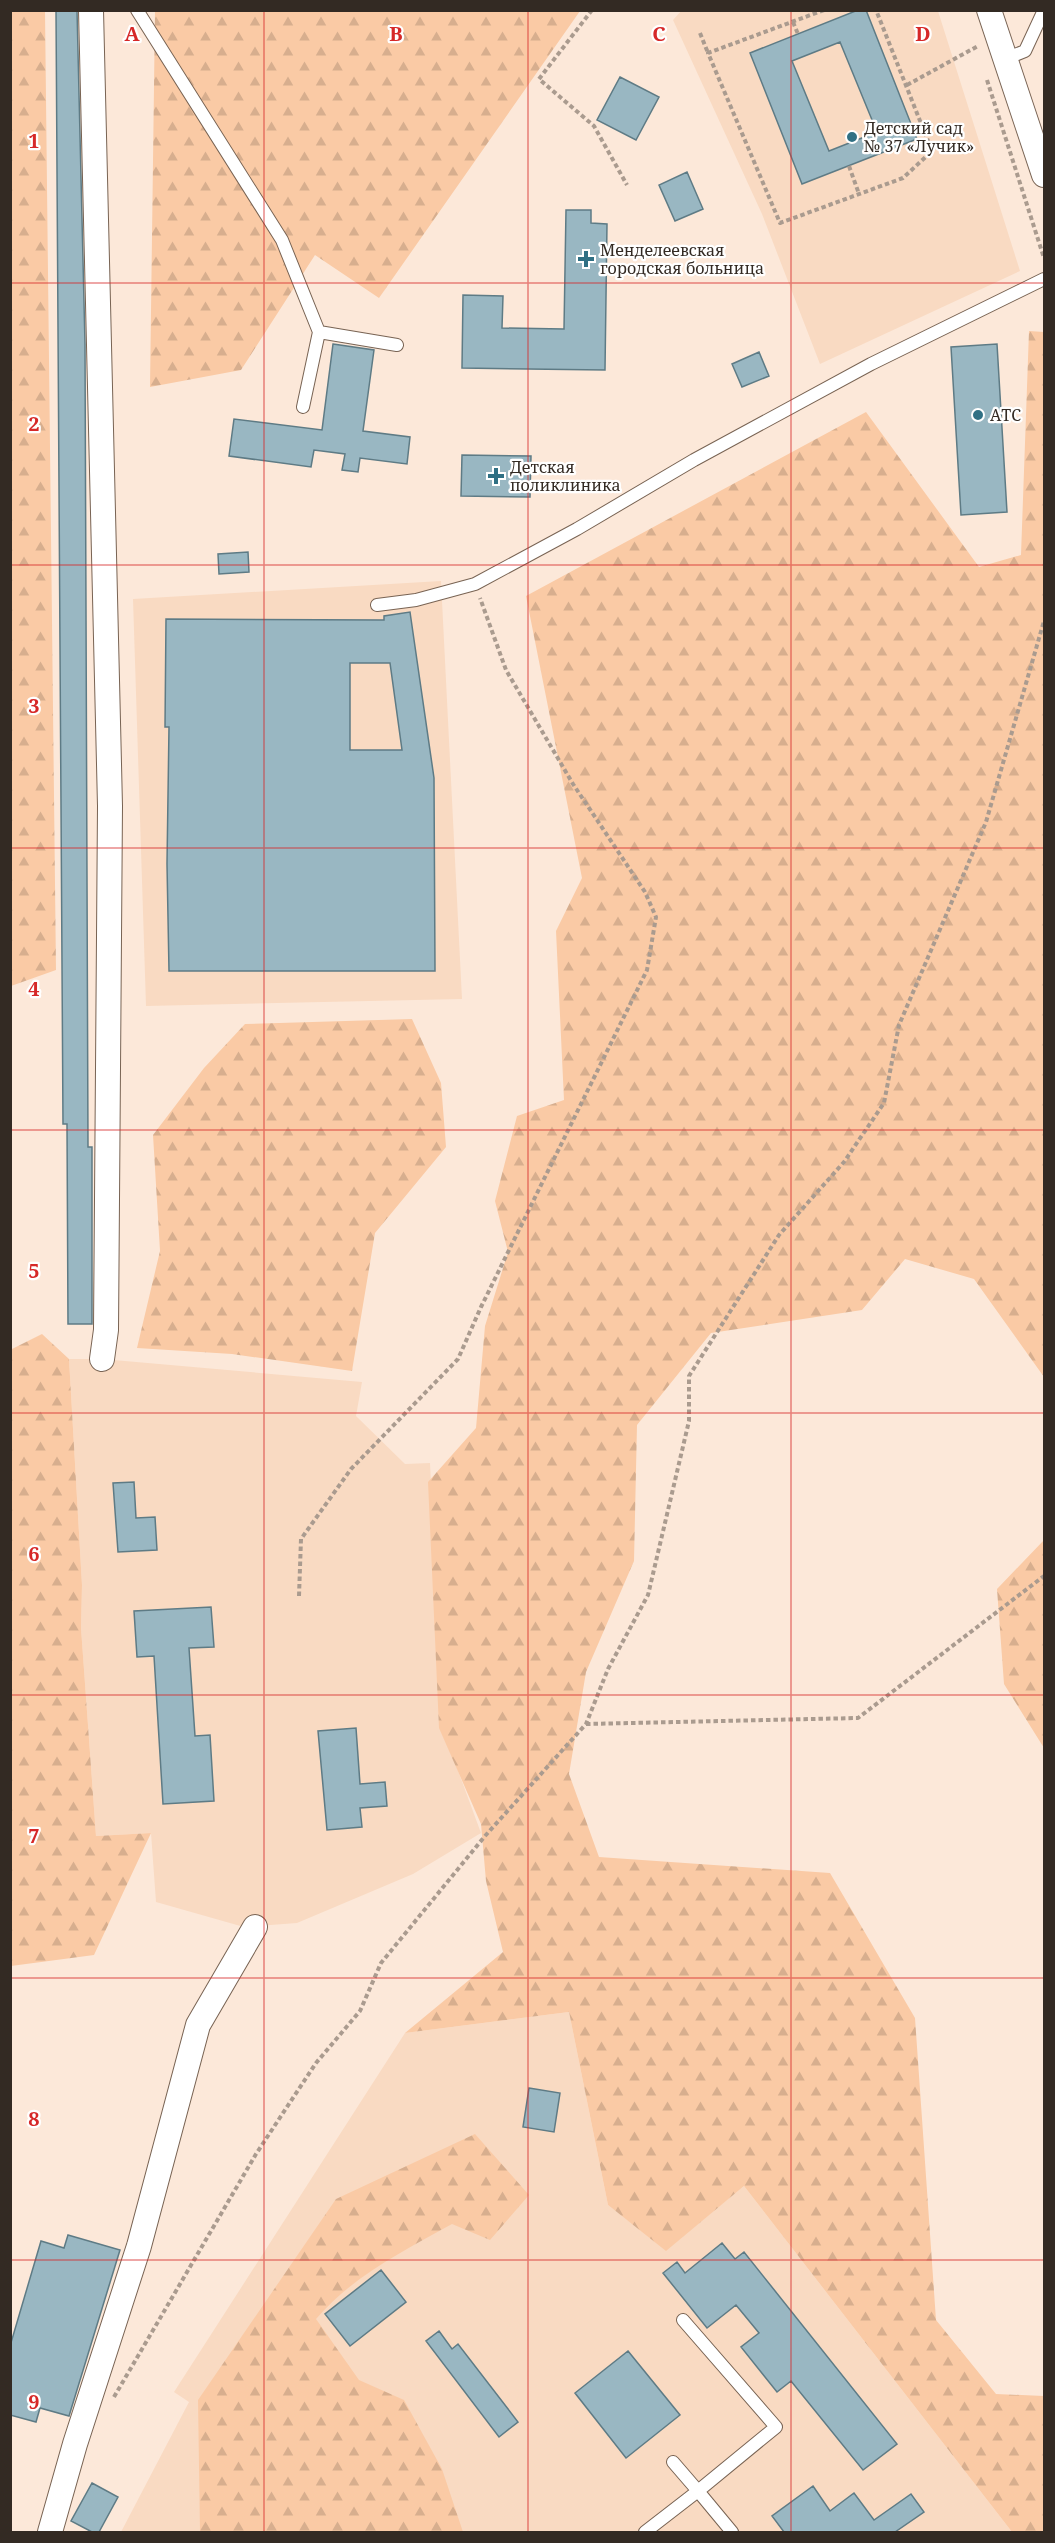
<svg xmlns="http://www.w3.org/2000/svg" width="1055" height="2543" font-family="'Noto Serif',serif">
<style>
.built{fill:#f9dac2}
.forest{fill:url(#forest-firs)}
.building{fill:#99b7c2;stroke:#5e7b85;stroke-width:1.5;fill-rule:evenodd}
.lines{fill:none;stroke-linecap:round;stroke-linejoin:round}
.service-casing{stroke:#786353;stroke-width:14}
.minor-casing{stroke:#786353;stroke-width:26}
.path{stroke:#aa9b8f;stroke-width:4;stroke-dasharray:4.5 3;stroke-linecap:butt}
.service{stroke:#fff;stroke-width:12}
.minor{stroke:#fff;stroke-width:24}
.grid{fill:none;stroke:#d62828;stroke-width:1.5;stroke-opacity:0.55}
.poi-dot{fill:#307084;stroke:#fff;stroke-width:2}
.labels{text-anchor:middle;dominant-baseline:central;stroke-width:4.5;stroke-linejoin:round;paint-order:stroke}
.poi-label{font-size:16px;fill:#332a23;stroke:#fff;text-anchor:start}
.grid-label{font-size:20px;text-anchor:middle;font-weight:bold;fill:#d62828;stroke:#fff;stroke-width:4.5;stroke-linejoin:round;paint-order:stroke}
</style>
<defs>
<pattern id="forest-firs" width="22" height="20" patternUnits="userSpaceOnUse" patternTransform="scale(1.5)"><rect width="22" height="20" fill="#facaa5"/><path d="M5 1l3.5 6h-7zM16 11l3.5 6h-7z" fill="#d7ae8e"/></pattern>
</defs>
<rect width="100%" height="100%" fill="#fce8d9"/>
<path class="built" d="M682,10L938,11L1020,271L820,364L762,214L673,20Z
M441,581L462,999L146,1006L133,599Z
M69,1359H102L362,1382L356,1416L405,1464L430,1463L443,1730L481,1833L413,1874L297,1923L244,1927L156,1902L151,1833L96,1836L81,1628L82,1585Z
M569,2012L608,2205L666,2250L744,2186L1012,2532H121L189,2402L174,2392L405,2033Z"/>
<path class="forest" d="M10,11H45L56,970L11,986Z
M155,11H580L379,298L315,255L241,370L150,387Z
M1029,331L1044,332V1377L974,1279L905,1259L862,1310L711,1333L637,1425L634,1561L586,1672L569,1774L599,1857L830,1873L915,2018L936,2320L996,2394L1044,2396V2532H1012L744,2186L666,2251L608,2205L569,2012L405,2033L503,1952L486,1881L481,1824L439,1728L428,1482L476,1428L485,1326L508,1252L495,1201L517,1116L564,1100L556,931L582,878L526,596L866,412L979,567L1021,555Z
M412,1019L441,1083L446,1147L375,1233L352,1371L232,1354L137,1348L160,1251L153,1135L204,1068L245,1024Z
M42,1334L69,1359L82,1585L81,1628L96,1836L151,1833L94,1955L11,1966L10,1350Z
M1044,1540V1748L1004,1684L997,1589Z
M475,2134L529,2195L490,2240L452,2224C402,2252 354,2275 316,2319L359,2380L404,2400L442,2469L463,2532H200L198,2400L336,2199Z"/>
<path class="building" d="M56,10H77L85,344L88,1147H92V1324H68L67,1124H63Z
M858,10H866L917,139L802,184L750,53ZM840,42L877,132L829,151L792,61Z
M620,77L659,97L636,140L597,120Z
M687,172L703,209L675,221L659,185Z
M566,210H591V223L607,224L605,370L462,368L463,295L503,296L502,328L564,329Z
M333,344L374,350L363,431L410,437L407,464L360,458L358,472L342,470L345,454L314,450L311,467L229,456L234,419L322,430Z
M997,344L1007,512L961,515L951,347Z
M759,352L769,376L742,387L732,364Z
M462,455L531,456L530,497L461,496Z
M248,552L249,572L219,574L218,554Z
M410,612L434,778L435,971H169L167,864L169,727H165L166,619L384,620V616ZM350,663H390L402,750H350Z
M134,1482L136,1518L155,1517L157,1550L118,1552L113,1483Z
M211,1607L214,1647L189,1648L195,1736L210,1735L214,1801L163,1804L154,1656L137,1657L134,1611Z
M356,1728L360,1784L385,1782L387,1806L360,1808L362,1827L327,1830L318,1731Z
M529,2088L560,2093L554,2132L523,2127Z
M68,2235L120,2250L69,2416L40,2408L36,2422L10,2415V2346L41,2241L64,2248Z
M722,2243L735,2259L744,2252L897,2444L863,2470L791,2381L777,2392L741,2347L759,2333L736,2305L707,2328L663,2273L677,2262L685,2273Z
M381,2270L406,2302L350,2346L325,2314Z
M439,2331L452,2349L458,2344L518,2422L499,2437L426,2341Z
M628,2351L680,2415L626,2458L575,2393Z
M92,2483L118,2497L99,2532H92L71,2521Z
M813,2486L830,2511L854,2493L874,2520L911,2494L924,2512L895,2532H784L772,2516Z"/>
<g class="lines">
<g class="service-casing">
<path id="service" d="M137,10L282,240L319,332L397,345
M1005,59L1025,51L1044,10
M303,407L319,332
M377,605L416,600L475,584L577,529L694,460L871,364L1044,279
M673,2462L698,2491L776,2427L683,2320
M645,2532L698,2491L732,2532"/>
</g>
<g class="minor-casing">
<path id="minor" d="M91,10L110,806L106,1330L102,1359
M989,10L1044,175
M50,2532L75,2444L139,2246L198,2025L255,1927"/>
</g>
<path class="path" d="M592,10L539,79L594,126L627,185
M824,10L708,53L780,223L903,178L932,151L876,10
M793,22L798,34
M700,33L708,53
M987,80L1044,258
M907,85L978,46
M849,166L859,194
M299,1596L301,1539L351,1469L458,1359L481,1307L647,970L656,917L645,892L573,784L506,670L480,598
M586,1724L858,1718L1044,1576
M114,2397L256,2154L316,2063L360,2011L381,1963L485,1836L586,1724L608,1669L648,1595L689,1421V1376L779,1235L844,1162L884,1103L899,1025L986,822L1044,621"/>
<use href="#service" class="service"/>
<use href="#minor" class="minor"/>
</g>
<path class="grid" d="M264,10V2532M528,10V2532M791,10V2532M10,283H1044M10,565H1044M10,848H1044M10,1130H1044M10,1413H1044M10,1695H1044M10,1978H1044M10,2260H1044"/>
<g class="poi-dot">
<circle cx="852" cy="137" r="6"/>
<path d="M583 250h6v6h6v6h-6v6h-6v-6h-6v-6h6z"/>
<circle cx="978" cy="415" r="6"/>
<path d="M493 467h6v6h6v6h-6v6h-6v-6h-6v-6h6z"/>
</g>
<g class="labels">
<g class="poi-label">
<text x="864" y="128">Детский сад<tspan x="864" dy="18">№ 37 «Лучик»</tspan></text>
<text x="600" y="250">Менделеевская<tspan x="600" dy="18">городская больница</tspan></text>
<text x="990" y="415">АТС</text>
<text x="510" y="467">Детская<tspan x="510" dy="18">поликлиника</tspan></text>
</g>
</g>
<g class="grid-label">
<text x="132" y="41">A</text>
<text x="396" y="41">B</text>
<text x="659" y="41">C</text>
<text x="923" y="41">D</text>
<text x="34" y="148">1</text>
<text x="34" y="431">2</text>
<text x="34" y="713">3</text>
<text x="34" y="996">4</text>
<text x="34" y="1278">5</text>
<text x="34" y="1561">6</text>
<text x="34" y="1843">7</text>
<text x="34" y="2126">8</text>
<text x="34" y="2409">9</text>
</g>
<rect width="1055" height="2543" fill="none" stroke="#332a23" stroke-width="24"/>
</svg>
